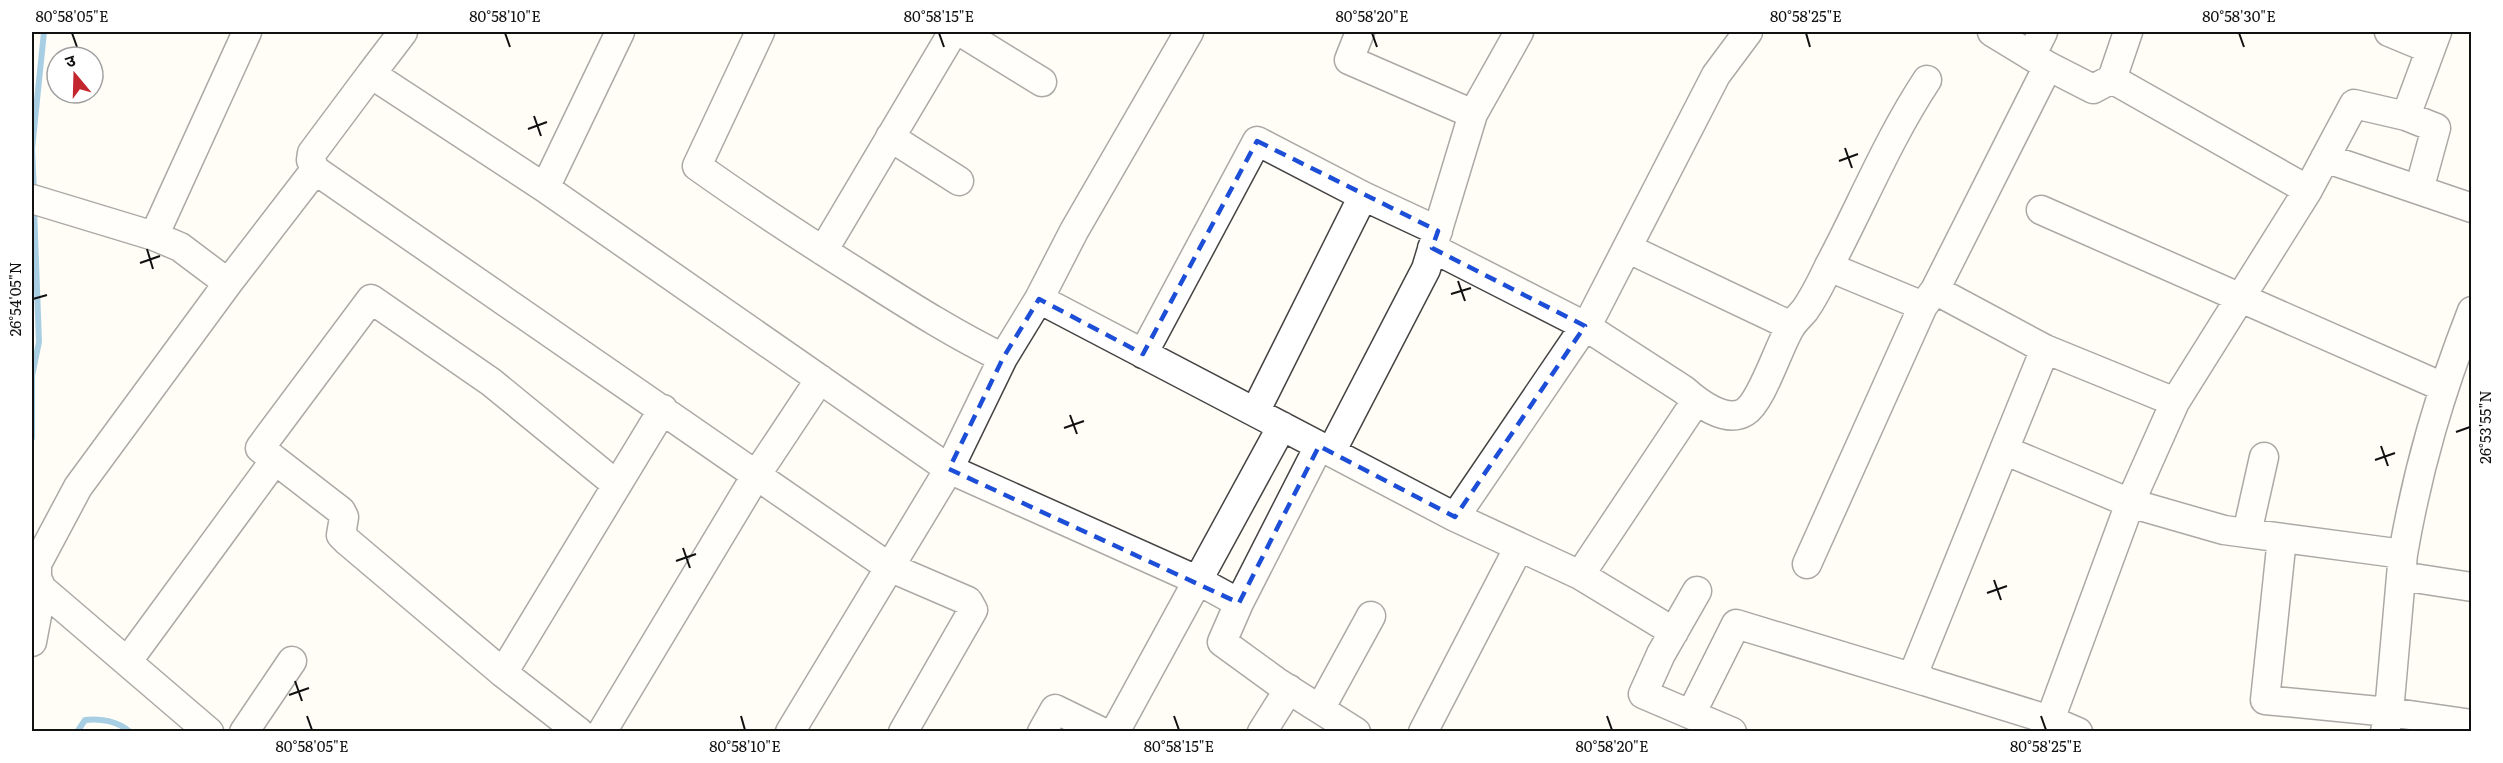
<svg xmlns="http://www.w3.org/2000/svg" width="2503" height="763" font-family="Literata,'Noto Sans Devanagari',serif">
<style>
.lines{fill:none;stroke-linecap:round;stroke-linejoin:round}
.stream{stroke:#3f96cf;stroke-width:6}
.minor-casing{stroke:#444;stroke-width:31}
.minor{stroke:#fff;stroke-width:28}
.marked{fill:none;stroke:#1d4ed8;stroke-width:4.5;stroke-dasharray:12 8;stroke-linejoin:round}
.ticks{fill:none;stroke:#111;stroke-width:2}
.neatline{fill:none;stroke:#111;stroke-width:2}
.ticks-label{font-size:15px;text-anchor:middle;fill:#111}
</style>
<rect width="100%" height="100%" fill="#fffdf5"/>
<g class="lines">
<path class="stream" d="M34,192L32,149L44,32
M32,438V376L39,342L34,208
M77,732L85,720C100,718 118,721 130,732"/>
<g class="minor-casing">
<path id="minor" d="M760,32L697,166C753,206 810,243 869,280C913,308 956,335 1003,358
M961,32L1042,82
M1360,32L1349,60L1473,114
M1992,32L2048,66L1935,290L2045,349L2175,402L2130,503L2050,720L2078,732
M2389,32L2430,49
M2031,56L2043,32
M2048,66L2093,89L2112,79L2308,190
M371,74L403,32
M2112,79L2128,32
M2406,116L2436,128L2419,190
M890,137L959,181
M2325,158L2472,208
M315,170L311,160L312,153L371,74L545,188L949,469L1199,581L1239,603L1319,446
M545,188L620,32
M32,199L154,236L180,247L228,283L78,487L37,564V578L42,589L209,732
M2041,210L2443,387
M154,236L247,32
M1432,248L1585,326L1684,390C1697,402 1726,424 1745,412C1762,401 1778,348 1790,328C1794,321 1800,316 1805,310C1814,297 1822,281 1829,266C1862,204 1888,139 1927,80
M1627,248L1791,326
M823,251L953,32
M1829,267L1923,306
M228,283L315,170L889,567L968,601L973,610L903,732
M1039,299L1455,517L1593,314L1716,75L1748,32
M2045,349L2004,450L2130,503L2224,530L2403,554C2418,467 2440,393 2472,311
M1143,354L1257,141L1363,196L1438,231
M2175,402L2308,190L2354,104L2406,116L2437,32
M1255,412L1363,196
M2004,450L1915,670L1924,681L2050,720
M1331,452L1426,269L1473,114L1519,32
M275,460L260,448L371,299L491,382L617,485
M1455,517L1580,575L1674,632
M2247,533L2264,457
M2282,538L2265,700L2389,712L2385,732
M2403,554L2389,712L2472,724
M1807,564L1923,306L1935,290
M1580,575L1696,401
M2401,576L2472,587
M1697,591L1661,654L1643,694L1732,732
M1239,603L1222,642L1277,682L1356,732
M32,642L42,589
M127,662L275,460L341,511L344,517L341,535L347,541L503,673
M1320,709L1371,616
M1691,714L1736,624L1924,681
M244,732L292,661
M579,732L503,673L663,409
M602,732L757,474L820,379
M790,732L949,469L1003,358L1039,299L1074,231L1189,32
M1042,732L1055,709L1102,732
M1115,732L1282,426
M1262,732L1289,689
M1423,732L1519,547"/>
</g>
<use href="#minor" class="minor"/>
</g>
<path d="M0 0H2503V763H0ZM1257,141L1438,231L1432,248L1585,326L1455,517L1319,446L1239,603L949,469L1003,358L1039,299L1143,354Z" fill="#fffdf5" fill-opacity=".55" fill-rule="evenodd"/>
<path class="marked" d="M1257,141L1438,231L1432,248L1585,326L1455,517L1319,446L1239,603L949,469L1003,358L1039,299L1143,354Z"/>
<path class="ticks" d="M72,33L77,47M505,33L510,47M939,33L944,47M1372,33L1377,47M1806,33L1810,47M2239,33L2244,47M534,116L541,136M528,129L547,122M1845,148L1852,168M1839,161L1858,154M147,249L153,269M140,263L160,256M1458,281L1465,301M1451,294L1471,288M33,299L47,295M1070,415L1077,434M1064,428L1084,421M2456,432L2470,427M2381,446L2388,466M2375,460L2395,453M683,548L690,568M676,561L696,554M1994,580L2001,600M1987,593L2007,586M295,681L302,701M289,695L309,688M307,716L312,730M741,716L745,730M1174,716L1179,730M1607,716L1612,730M2041,716L2046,730"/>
<rect width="2503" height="763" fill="none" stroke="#ffffff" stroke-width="66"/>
<g transform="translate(75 75) rotate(341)"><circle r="28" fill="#ffffff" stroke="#a0a0a0" stroke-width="1.5"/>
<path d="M0-4.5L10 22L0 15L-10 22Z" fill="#c4262e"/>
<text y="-9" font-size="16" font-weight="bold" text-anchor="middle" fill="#111111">उ</text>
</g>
<rect x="33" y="33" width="2437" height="697" class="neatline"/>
<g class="ticks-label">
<text x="72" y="22">80°58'05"E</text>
<text x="505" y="22">80°58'10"E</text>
<text x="939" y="22">80°58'15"E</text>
<text x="1372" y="22">80°58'20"E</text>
<text x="1806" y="22">80°58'25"E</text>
<text x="2239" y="22">80°58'30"E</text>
<text transform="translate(16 299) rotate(-90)" y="5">26°54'05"N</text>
<text transform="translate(2486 427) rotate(-90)" y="5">26°53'55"N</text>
<text x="312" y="752">80°58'05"E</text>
<text x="745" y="752">80°58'10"E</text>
<text x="1179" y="752">80°58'15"E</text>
<text x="1612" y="752">80°58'20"E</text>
<text x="2046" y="752">80°58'25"E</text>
</g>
</svg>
